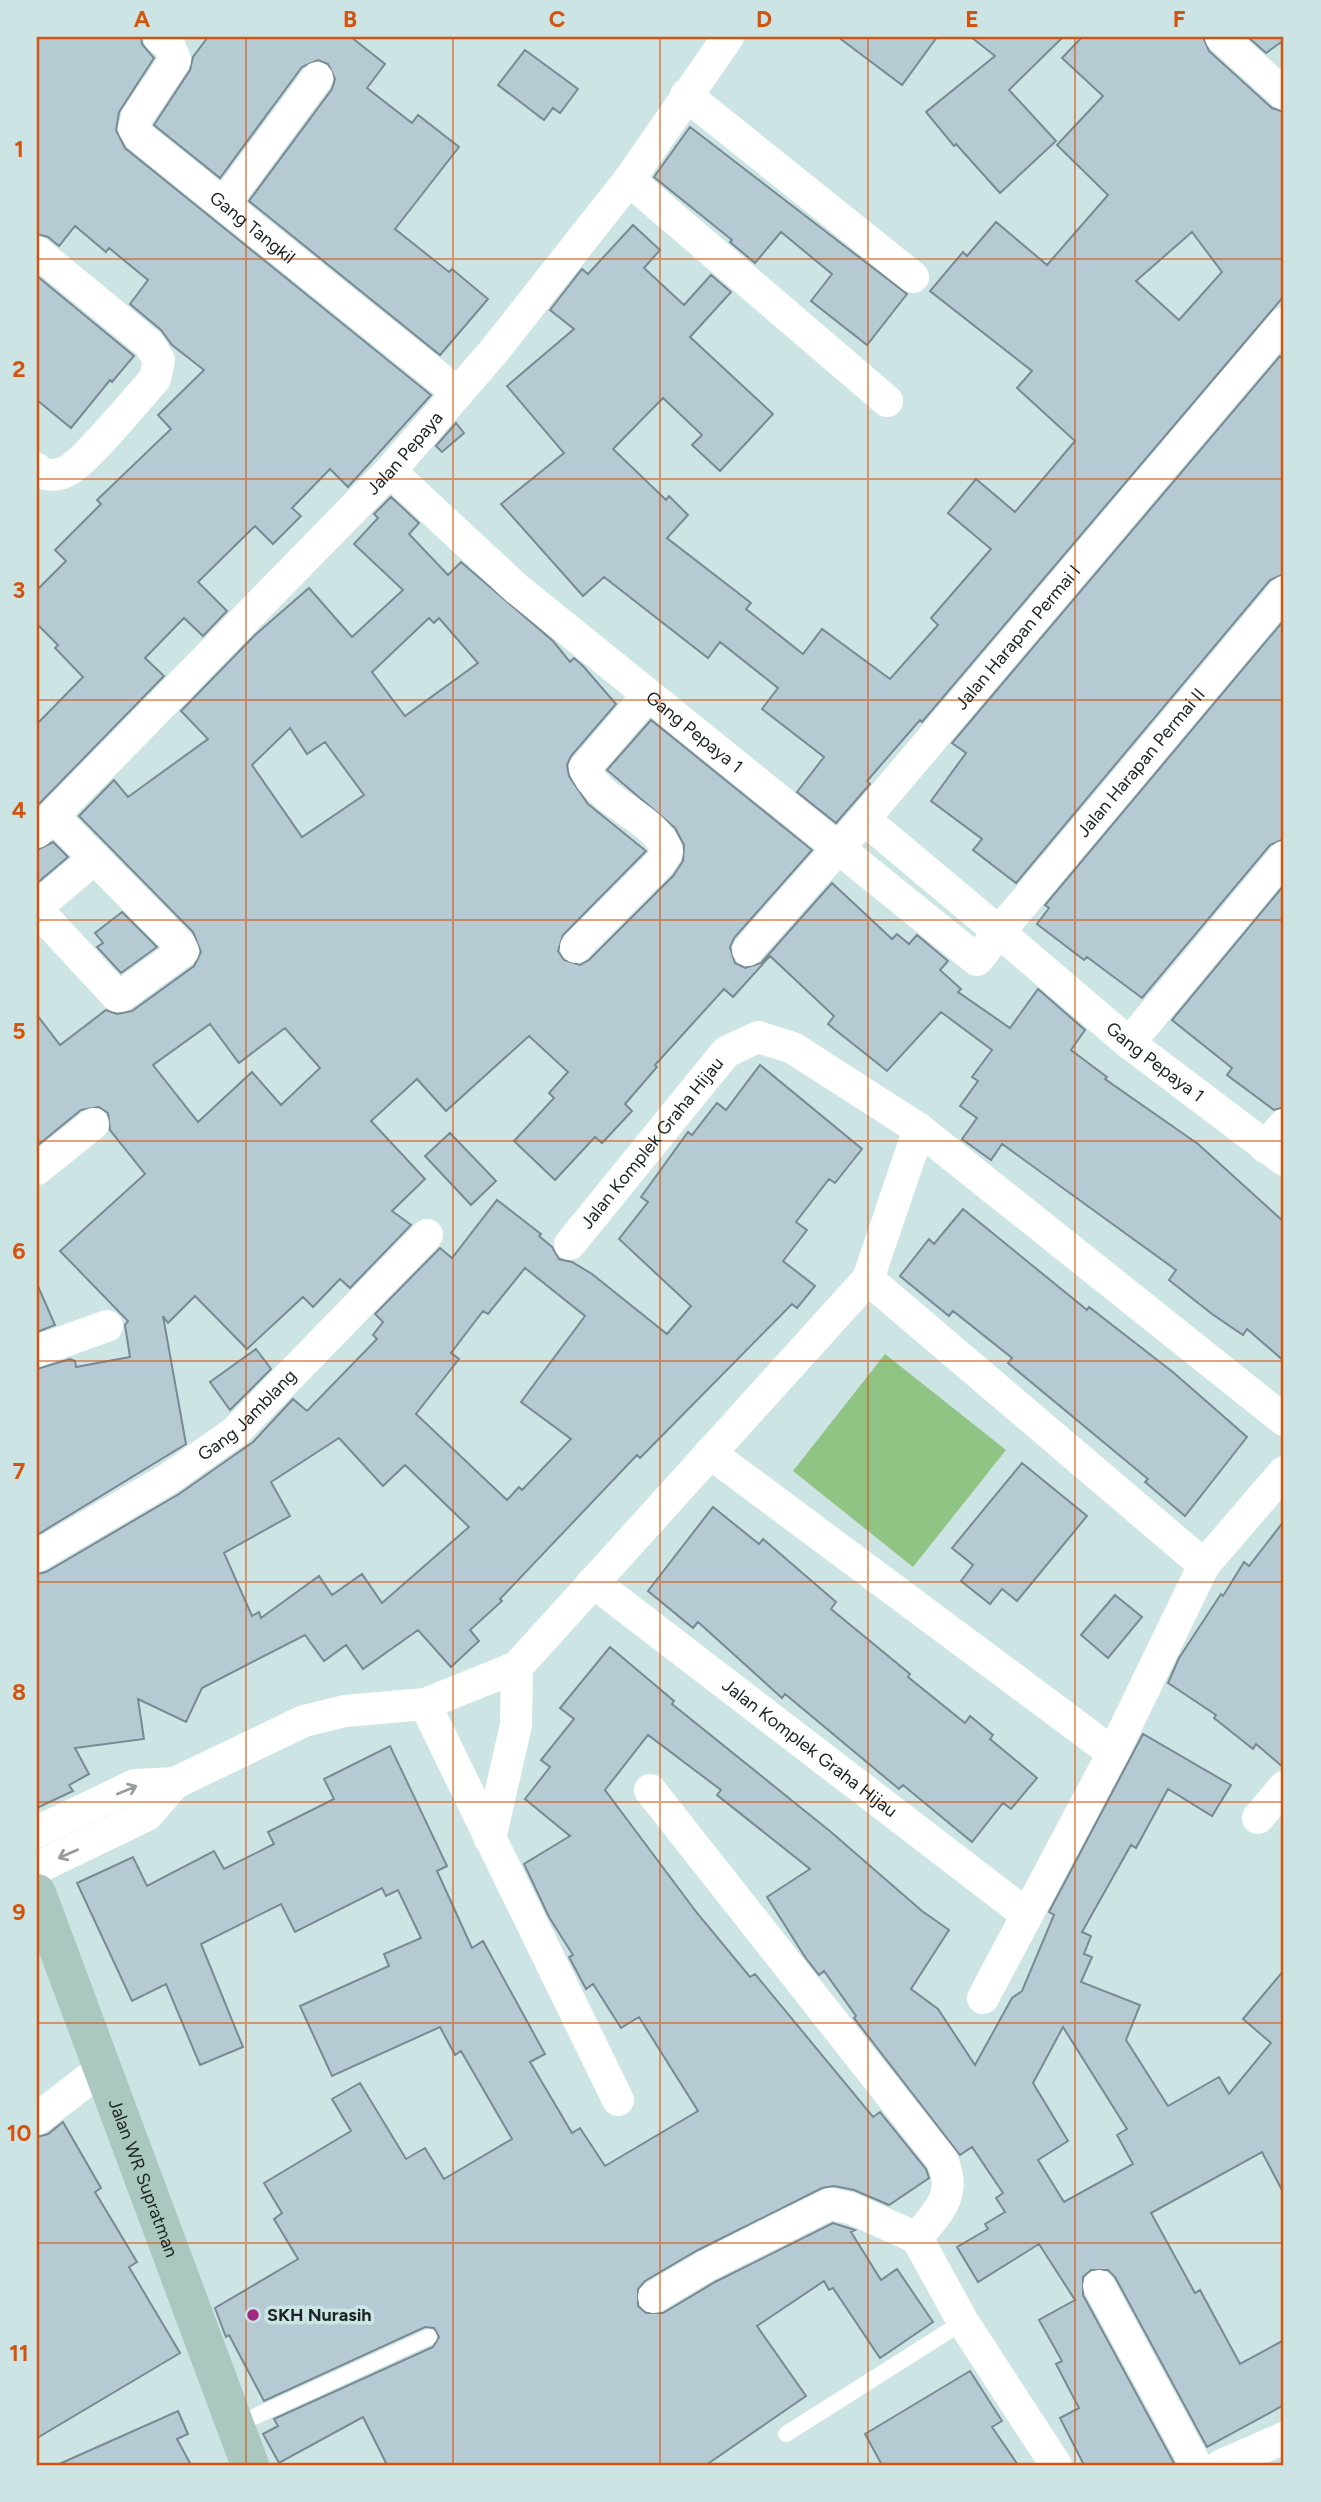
<svg xmlns="http://www.w3.org/2000/svg" width="1321" height="2502" font-family="Figtree,sans-serif">
<style>
.green{fill:#90c484}
.building{fill:#b6cad3;stroke:#788a93;stroke-width:2;fill-rule:evenodd}
.lines{fill:none;stroke-linecap:round;stroke-linejoin:round}
.service{stroke:#fff;stroke-width:16}
.minor{stroke:#fff;stroke-width:32}
.secondary{stroke:#aac8c0;stroke-width:38}
.oneway{stroke:#989c9c}
.grid{fill:none;stroke:#d4540e;stroke-width:2;stroke-opacity:0.55}
.poi-dot{fill:#a22980;stroke:#cce4e4;stroke-width:2.5}
.labels{text-anchor:middle;dominant-baseline:central;stroke-width:7;stroke-linejoin:round;paint-order:stroke}
.street-label{font-size:18px;fill:#1b2424;stroke:#cce4e4}
.poi-label{font-size:18px;font-weight:bold;fill:#1b2424;stroke:#cce4e4;text-anchor:start}
.neatline{fill:none;stroke:#d4540e;stroke-width:2.5}
.grid-label{font-size:23px;text-anchor:middle;font-weight:bold;fill:#d4540e}
</style>
<rect width="100%" height="100%" fill="#cce4e4"/>
<path class="green" d="M885,1354L1006,1450L913,1567L793,1471Z"/>
<path class="building" d="M37,37H141L142,44L154,58L119,112L116,130L125,148L431,395L348,487L330,469L292,508L301,516L273,544L255,526L198,582L227,611L203,636L184,618L145,658L164,676L37,806V724L83,677L55,648L58,645L37,624V590L66,561L55,550L101,504L97,500L171,429L158,415L204,370L172,345L161,330L130,304L148,280L109,248L106,252L75,226L59,246L48,237L37,234Z
M208,37H351L385,64L367,88L412,123L418,115L459,147L395,229L449,272L452,269L488,299L440,355L249,201L332,89L335,79L328,64L318,60L302,67L220,178L154,125L190,70L193,57Z
M838,37H937L902,85Z
M971,37H1063L1009,90L1056,141L1000,193L956,144L954,146L926,112L995,56Z
M1082,37H1203L1209,51L1272,108L1284,112V296L922,722L920,720L867,781L870,784L836,823L797,792L824,757L762,709L778,688L720,642L708,658L604,577L583,596L501,504L564,453L507,386L574,329L550,310L582,269L588,274L633,225L660,250L644,268L684,305L711,275L731,292L690,337L773,414L720,471L692,445L702,435L663,398L613,449L666,500L669,496L688,515L667,538L751,603L746,609L803,654L822,629L890,679L938,625L931,618L991,549L948,513L976,479L1015,512L1075,441L1017,388L1032,371L930,291L963,252L967,256L996,222L1047,265L1108,195L1057,145L1103,96L1062,58ZM1192,232L1222,272L1179,320L1136,281Z
M1248,37H1284V40L1266,53Z
M525,50L578,89L560,113L553,108L544,120L498,85Z
M690,127L907,294L867,345L811,301L832,274L781,232L755,263L730,242L732,240L654,177Z
M37,276L134,356L112,382L110,380L71,428L37,400Z
M1280,356L1284,359V574L1270,580L1016,883L973,850L982,839L931,801L966,753L952,743Z
M456,423L464,433L442,452L436,446Z
M391,497L419,523L409,534L448,575L461,562L553,641L570,662L574,658L583,666L616,704L571,756L567,765L569,776L588,804L646,851L563,935L558,951L564,960L580,965L589,960L673,876L683,861L684,845L675,828L607,770L651,720L812,850L734,938L730,947L735,963L745,968L761,963L832,883L892,939L897,934L909,944L917,935L948,961L940,970L961,989L958,992L1010,1028L1038,989L1085,1030L1071,1050L1107,1077L1105,1079L1198,1144L1284,1222V1361L1247,1329L1243,1335L1212,1314L1169,1280L1176,1270L1002,1144L991,1160L962,1139L977,1118L960,1106L978,1081L972,1077L992,1050L941,1012L887,1071L828,1024L834,1016L770,956L733,997L724,989L655,1065L657,1067L625,1104L632,1111L602,1143L595,1137L555,1180L514,1141L554,1098L549,1093L568,1072L529,1036L446,1111L417,1079L371,1121L425,1179L392,1211L411,1225L350,1288L340,1279L313,1307L303,1297L247,1349L195,1296L168,1323L163,1316L186,1444L37,1535V1369L70,1359L75,1361L76,1367L130,1357L125,1325L128,1321L60,1251L145,1174L110,1130L108,1113L99,1107L81,1110L37,1146V1015L60,1045L106,1010L117,1014L132,1011L194,966L201,952L193,932L79,816L114,780L128,797L208,739L181,711L255,635L309,588L352,637L403,590L354,544L378,518L374,514ZM429,618L434,623L439,618L478,663L405,716L372,672ZM290,728L307,754L325,742L364,795L302,837L252,765ZM210,1024L239,1063L285,1028L320,1068L281,1105L252,1072L198,1122L153,1065Z
M1284,620V839L1270,845L1142,998L1087,957L1084,960L1037,924L1049,908L1045,905Z
M53,842L68,857L37,883V850Z
M1284,885V1107L1274,1110L1227,1075L1232,1068L1172,1020Z
M122,912L157,947L121,973L97,947L103,943L95,933Z
M760,1065L862,1149L835,1183L829,1179L796,1222L807,1230L783,1261L815,1286L797,1308L792,1304L640,1458L637,1455L500,1599L502,1601L470,1630L479,1641L451,1667L418,1630L363,1669L346,1645L324,1661L305,1635L202,1688L186,1722L138,1699L144,1739L75,1748L89,1774L69,1785L73,1791L37,1808V1574L46,1572L179,1494L253,1442L293,1399L307,1411L377,1339L373,1335L383,1322L375,1314L440,1248L452,1258L497,1200L541,1234L539,1236L552,1247L559,1259L572,1262L592,1274L667,1334L691,1306L619,1239L648,1202L641,1197L688,1132L692,1135L717,1103L726,1110ZM525,1268L585,1316L521,1402L571,1439L522,1490L519,1487L507,1500L416,1414L459,1359L451,1353L483,1311L488,1314ZM339,1438L383,1486L405,1465L469,1527L382,1603L362,1574L332,1595L319,1576L261,1618L259,1612L252,1616L224,1553L290,1516L271,1482Z
M450,1133L496,1181L471,1205L425,1156Z
M963,1209L1087,1310L1089,1307L1174,1373L1247,1437L1185,1516L1145,1482L1148,1479L1008,1363L1012,1358L953,1311L949,1316L900,1276L929,1239L934,1244Z
M37,1284L55,1325L37,1332Z
M256,1349L271,1369L230,1410L210,1382Z
M1022,1463L1087,1516L1017,1601L1002,1589L990,1604L961,1581L973,1565L952,1548Z
M713,1507L759,1544L763,1539L792,1564L836,1602L831,1609L910,1674L908,1677L965,1723L970,1716L993,1735L990,1739L1037,1778L1011,1809L1003,1803L972,1842L903,1785L899,1789L785,1694L782,1698L698,1622L693,1628L648,1591Z
M1284,1521V1768L1256,1744L1253,1749L1214,1718L1216,1715L1168,1683L1179,1658L1221,1594L1223,1596L1244,1562L1249,1566Z
M1115,1595L1142,1617L1108,1658L1081,1635Z
M610,1647L674,1701L672,1704L831,1832L922,1911L949,1930L911,1989L938,2009L975,2065L1012,1998L1022,1991L1054,1915L1049,1912L1143,1734L1231,1785L1212,1816L1168,1789L1136,1848L1131,1845L1082,1932L1091,1936L1084,1954L1092,1957L1081,1982L1140,2005L1126,2040L1168,2106L1219,2077L1229,2094L1271,2043L1243,2019L1284,1970V2194L1262,2152L1151,2213L1195,2293L1200,2290L1240,2364L1284,2340V2405L1207,2447L1115,2277L1108,2270H1091L1083,2277V2295L1175,2465H1084L1060,2418L1079,2408L1056,2364L1062,2361L1039,2320L1075,2300L1039,2244L978,2282L957,2247L988,2229L985,2224L1005,2212L996,2198L1003,2193L972,2147L960,2155L854,2018L856,2016L824,1971L819,1975L805,1957L767,1897L810,1869L717,1795L721,1790L648,1735L605,1790L697,1913L750,1977L755,1974L873,2117L880,2112L926,2169L929,2178L889,2205L854,2190L834,2186L822,2188L698,2250L645,2281L638,2289V2306L646,2313H663L715,2282L833,2223L855,2230L851,2232L881,2280L897,2269L933,2322L880,2358L833,2288L829,2290L824,2281L757,2326L806,2396L706,2465H387L363,2417L279,2463L263,2434L278,2426L274,2419L433,2347L439,2337L434,2328L425,2327L264,2401L229,2335L226,2337L215,2308L298,2259L274,2219L282,2213L264,2183L351,2131L332,2099L360,2083L406,2159L425,2148L444,2179L512,2139L461,2051L455,2055L440,2027L332,2076L300,2006L389,1966L384,1954L421,1938L398,1890L386,1896L382,1888L295,1932L281,1904L201,1944L243,2047L200,2065L166,1984L132,2001L77,1883L133,1857L147,1886L214,1851L224,1869L274,1844L268,1832L334,1799L324,1779L390,1746L447,1866L437,1871L472,1948L483,1941L545,2054L530,2062L572,2133L580,2128L605,2166L698,2111L639,2017L621,2028L593,1984L586,1989L569,1957L573,1955L549,1917L524,1864L570,1836L525,1799L550,1767L541,1760L574,1719L560,1708ZM1063,2027L1127,2129L1117,2135L1133,2164L1064,2202L1038,2160L1068,2141L1033,2083Z
M63,2122L101,2188L95,2192L137,2262L129,2267L180,2353L37,2438V2137L48,2134Z
M970,2371L1002,2421L992,2427L1018,2465H882L865,2434Z
M178,2411L188,2434L177,2439L191,2465H57Z"/>
<g class="lines">
<path class="service" d="M234,2426L429,2337
M786,2434L963,2322"/>
<g class="minor">
<path id="s1" d="M159,37L169,45L175,60L137,117L134,128L140,137L458,393"/>
<path d="M1221,37L1284,94"/>
<path d="M686,95L913,277"/>
<path d="M629,180L887,401"/>
<path d="M224,204L317,78"/>
<path d="M37,252L149,344L159,360L155,379C137,398 87,461 67,471C57,476 45,477 37,469"/>
<path id="s2" d="M390,471L516,588L977,960L999,932L1129,1043L1284,1160"/>
<path d="M53,816L180,945L183,951L121,996H117L41,914L43,902L95,858"/>
<path id="s3" d="M864,819L999,932L1284,592"/>
<path id="s4" d="M37,832L390,471L494,351L629,180L728,37"/>
<path d="M576,947L660,863L667,852C657,817 598,804 585,768L648,695"/>
<path id="s5" d="M748,950L864,819L1284,323"/>
<path d="M1129,1043L1284,857"/>
<path d="M1265,1147L1284,1125"/>
<path d="M37,1169L93,1124"/>
<path id="s6" d="M570,1244L726,1052L758,1037L793,1048L919,1129L1284,1420"/>
<path d="M868,1279L1204,1565"/>
<path d="M37,1351L107,1326"/>
<path d="M710,1453L1113,1753"/>
<path id="s7" d="M37,1556L168,1479L235,1432L427,1235"/>
<path id="s8" d="M593,1582L1026,1914"/>
<path d="M425,1704L618,2100"/>
<path d="M650,1790L942,2160C958,2196 938,2211 917,2238L963,2322L1056,2465"/>
<path d="M1258,1818L1284,1787"/>
<path d="M37,1832L135,1785L175,1783L304,1721L345,1711L425,1704L517,1667L868,1279L919,1129"/>
<path d="M490,1839L516,1725L517,1667"/>
<path d="M37,1868L147,1815L175,1783"/>
<path d="M983,1998L1113,1753L1204,1565L1284,1472"/>
<path d="M37,2119L100,2070"/>
<path d="M1099,2286L1196,2465"/>
<path d="M654,2297L706,2266L830,2204L850,2208L917,2238"/>
<path d="M1222,2465L1284,2438"/>
</g>
<path class="secondary" id="s9" d="M37,1893L250,2465"/>
</g>
<defs><path id="oneway-shaft" d="M-6 0H5M1.5-3L5.5 0L1.5 3" fill="none" stroke-width="1.6" stroke-linecap="round" stroke-linejoin="round" transform="scale(1.75)"/></defs>
<g class="oneway">
<use href="#oneway-shaft" transform="translate(127 1790) rotate(-22)"/>
<use href="#oneway-shaft" transform="translate(68 1854) rotate(156)"/>
</g>
<path class="grid" d="M246,37V2465M453,37V2465M660,37V2465M868,37V2465M1075,37V2465M37,259H1284M37,479H1284M37,700H1284M37,920H1284M37,1141H1284M37,1361H1284M37,1582H1284M37,1802H1284M37,2023H1284M37,2243H1284"/>
<circle class="poi-dot" cx="253" cy="2315" r="7"/>
<g class="labels">
<g class="street-label">
<text stroke="none"><textPath href="#s1" startOffset="264">Gang Tangkil</textPath></text>
<text stroke="none"><textPath href="#s4" startOffset="528">Jalan Pepaya</textPath></text>
<text stroke="none"><textPath href="#s5" startOffset="413">Jalan Harapan Permai I</textPath></text>
<text stroke="none"><textPath href="#s2" startOffset="401">Gang Pepaya 1</textPath></text>
<text stroke="none"><textPath href="#s3" startOffset="397">Jalan Harapan Permai II</textPath></text>
<text stroke="none"><textPath href="#s2" startOffset="1003">Gang Pepaya 1</textPath></text>
<text stroke="none"><textPath href="#s6" startOffset="130">Jalan Komplek Graha Hijau</textPath></text>
<text stroke="none"><textPath href="#s7" startOffset="254">Gang Jamblang</textPath></text>
<text stroke="none"><textPath href="#s8" startOffset="273">Jalan Komplek Graha Hijau</textPath></text>
<text stroke="none"><textPath href="#s9" startOffset="304">Jalan WR Supratman</textPath></text>
</g>
<g class="poi-label">
<text x="267" y="2315">SKH Nurasih</text>
</g>
</g>
<rect width="1321" height="2502" fill="none" stroke="#cce4e4" stroke-width="77"/>
<rect x="38" y="38" width="1244" height="2426" class="neatline"/>
<g class="grid-label">
<text x="142" y="27">A</text>
<text x="350" y="27">B</text>
<text x="557" y="27">C</text>
<text x="764" y="27">D</text>
<text x="972" y="27">E</text>
<text x="1179" y="27">F</text>
<text x="19" y="157">1</text>
<text x="19" y="377">2</text>
<text x="19" y="598">3</text>
<text x="19" y="818">4</text>
<text x="19" y="1039">5</text>
<text x="19" y="1259">6</text>
<text x="19" y="1479">7</text>
<text x="19" y="1700">8</text>
<text x="19" y="1920">9</text>
<text x="19" y="2141">10</text>
<text x="19" y="2361">11</text>
</g>
</svg>
